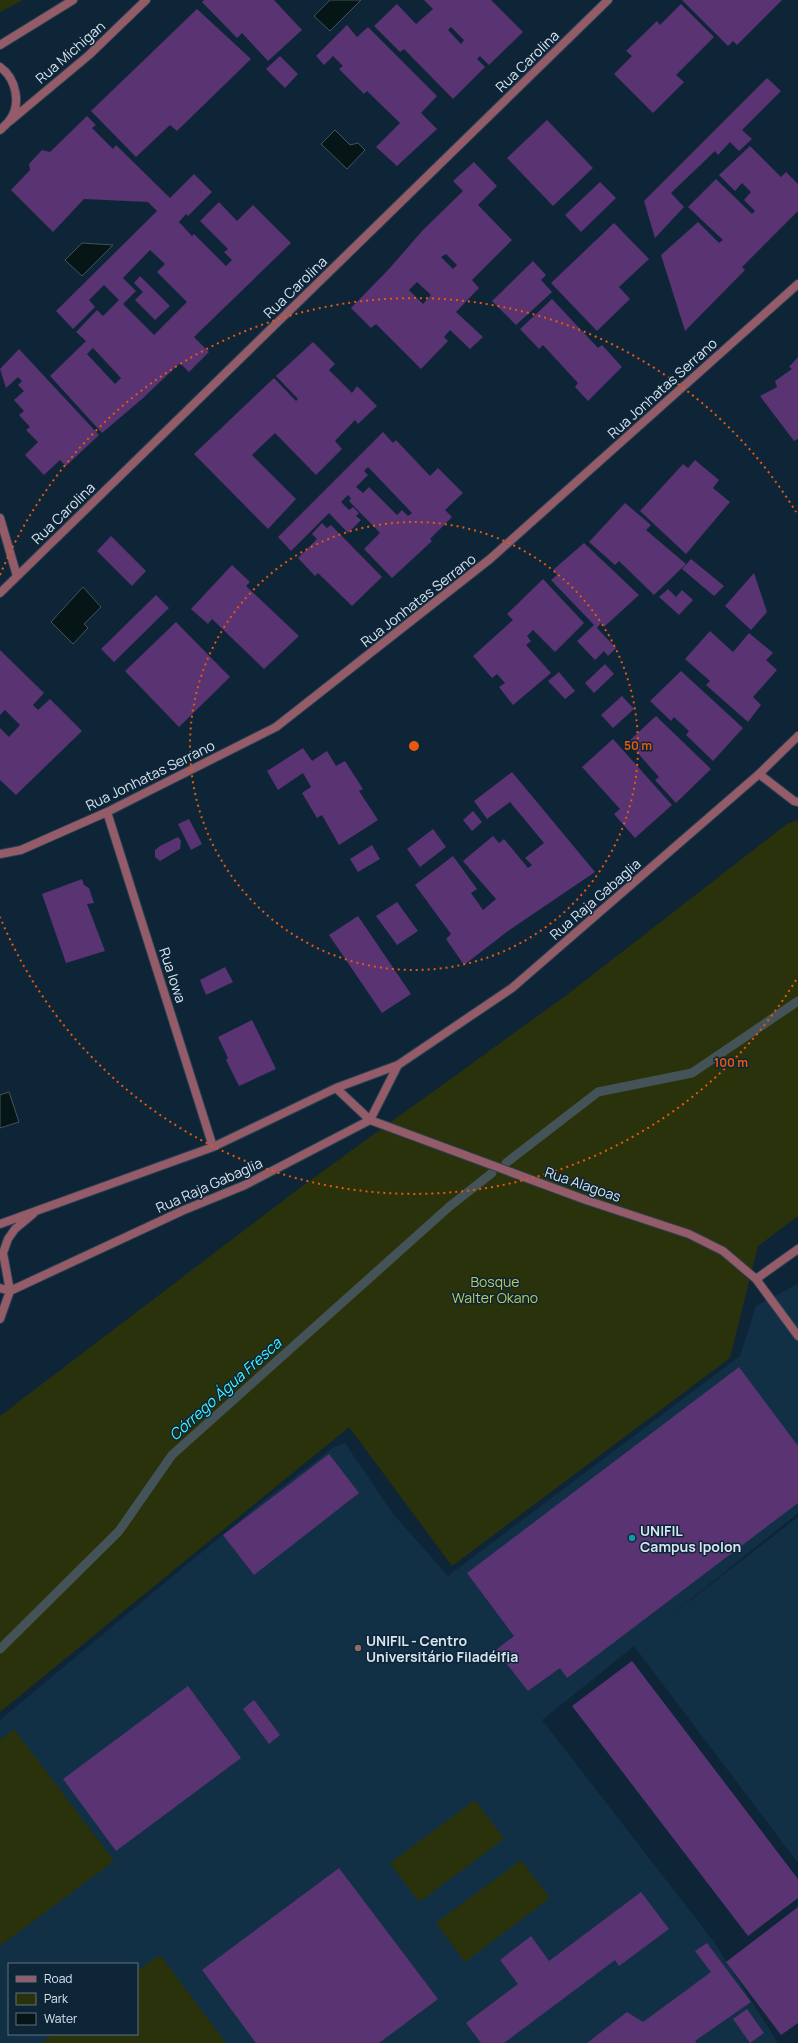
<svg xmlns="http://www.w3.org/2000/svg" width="798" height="2043" font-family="Manrope,sans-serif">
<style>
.built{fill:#123045;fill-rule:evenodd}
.green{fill:#2a320b}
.water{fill:#061515;stroke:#445357}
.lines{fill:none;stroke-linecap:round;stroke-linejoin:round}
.stream{stroke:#445357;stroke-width:9}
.building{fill:#593372;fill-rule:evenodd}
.street-casing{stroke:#2a4051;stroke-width:10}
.street{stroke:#945b68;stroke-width:8}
.ring{fill:none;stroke:#e8590c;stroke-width:2;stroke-dasharray:2 4}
.culture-dot{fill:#0f9aa8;stroke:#0e2537;stroke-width:1.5}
.education-dot{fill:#8d6e63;stroke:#0e2537;stroke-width:1.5}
.labels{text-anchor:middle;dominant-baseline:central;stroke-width:3;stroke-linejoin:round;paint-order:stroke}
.street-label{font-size:14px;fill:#d6e4f0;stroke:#0e2537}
.park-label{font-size:14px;fill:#b6cc5e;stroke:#0e2537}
.poi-label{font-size:14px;font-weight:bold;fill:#d6e4f0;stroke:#0e2537;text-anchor:start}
.water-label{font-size:15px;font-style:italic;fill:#42f6fa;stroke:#0e2537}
.centre{fill:#e8590c;stroke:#0e2537;stroke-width:2}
.ring-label{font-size:12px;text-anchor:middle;font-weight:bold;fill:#e8590c;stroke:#0e2537;stroke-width:3;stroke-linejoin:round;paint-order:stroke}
</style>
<rect width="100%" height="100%" fill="#0e2537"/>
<path class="built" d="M798,1284V1513L665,1620L798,1517V1863L634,1646L542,1720L714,1942L778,2043H0V1720L262,1502L334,1447L345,1443L393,1514L448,1576L740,1356L756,1306ZM9,1964H137V2034H9Z"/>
<path class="green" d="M0,0H23L0,12Z
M798,820V1216L758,1246L730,1358L452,1566L349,1427L0,1712V1416L301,1187L564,997L787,824Z
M14,1729L114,1861L0,1946V1740Z
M475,1800L504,1839L419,1902L390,1863Z
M521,1860L550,1898L465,1962L436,1923Z
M160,1955L226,2043H41L53,2034H137V1971Z"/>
<path class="water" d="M330,0H361L330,31L314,16Z
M335,130L350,145L358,143L365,150L347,169L321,144Z
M82,243L113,245L82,276L65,260Z
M83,587L101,607L84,624L88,628L73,644L51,622Z
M9,1092L19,1122L0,1128V1095Z"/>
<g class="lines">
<path class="stream" d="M506,1163L598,1092L692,1073L798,1001
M0,1649L119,1531L172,1455L450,1206L492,1173"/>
</g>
<path class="building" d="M204,0H274L302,30L268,61L242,33L237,38L202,2Z
M424,0H491L523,32L489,65L480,56L477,59L485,67L453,99L404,49L400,52L374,26L397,4L416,24L433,9ZM451,27L464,40L461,44L448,30Z
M682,0H782L737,45L733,41L728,46Z
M681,4L714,37L676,75L684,82L653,113L614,74L632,56L626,51L657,21L660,25Z
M197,9L251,59L177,131L170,125L136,157L91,111Z
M347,25L357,37L368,27L437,96L421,113L437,129L397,166L376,147L400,123L367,91L364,94L339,69L343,66L333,56L324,65L316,56Z
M280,56L298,74L285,88L266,69Z
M767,78L781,91L742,130L752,139L739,151L730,142L718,155L715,151L671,193L684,207L655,238L644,201Z
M87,116L96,125L92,128L113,149L116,145L170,198L194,174L212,192L188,216L186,214L179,222L192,236L194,234L226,266L232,260L224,252L228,249L200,221L219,202L237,221L253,205L291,243L194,337L209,352L189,372L180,363L142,399L102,433L50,376L86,341L76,332L97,310L103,316L119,300L104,285L89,300L95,307L73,329L56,311L157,211L148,202L84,199L53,232L11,190L30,170L29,164L42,150L50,152ZM150,250L165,264L157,272L187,302L154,335L123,304L136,291L123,278ZM93,348L121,378L115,384L87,354Z
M547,120L593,168L553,206L507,158Z
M750,146L781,177L786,172L798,184V211L742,267L745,270L685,331L661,255L698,222L719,243L723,240L688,207L716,179L752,214L755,211L744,200L751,192L742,183L735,191L719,175Z
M474,162L497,186L478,205L512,240L472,280L479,288L456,312L483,337L470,349L450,330L444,337L448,341L421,369L376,324L371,328L351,308L388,270L423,230L463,191L453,181ZM446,254L457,265L453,269L441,257ZM417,282L431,295L423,304L409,290Z
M600,182L616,198L581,232L565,215Z
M614,223L649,259L619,287L630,299L597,331L551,283Z
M533,261L546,275L541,280L552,292L516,325L492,301Z
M140,276L170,306L155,320L135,300L143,292L134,283Z
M552,299L598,348L602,345L622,367L588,401L575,387L578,383L543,345L539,349L520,329Z
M313,342L335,364L329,370L352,393L357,386L377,406L358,424L355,420L335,441L342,449L316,475L275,433L252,455L296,499L268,529L194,454L274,378L296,401L298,399L276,376Z
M19,349L99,435L66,466L60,460L44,475L25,455L38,442L26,430L30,427L19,415L24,411L14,400L24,391L18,385L22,381L18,377L6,388L0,369Z
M798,357V439L794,441L760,396L777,387L775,381L792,369L789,367Z
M383,432L393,443L396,440L430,476L438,468L463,493L445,510L452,517L430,539L432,541L392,578L364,549L380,533L349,501L351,498L348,495L341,502L349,510L353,507L359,513L356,516L361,520L348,533L329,513L291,551L278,537ZM368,467L412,513L408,516L402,510L397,515L369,487L363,493L356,487L368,475L364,471Z
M695,460L719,480L713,488L730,502L686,554L640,511L683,464L688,468Z
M625,503L651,525L646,530L686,564L654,595L619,561L615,565L589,542Z
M322,523L327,528L331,525L382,577L352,606L318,573L315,576L298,558L317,539L312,534Z
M111,536L146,571L132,586L97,551Z
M584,543L639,595L604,627L601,623L597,628L616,648L608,656L604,651L595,660L577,641L594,625L551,580L557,575L553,570Z
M691,559L724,586L714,596L682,569Z
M232,565L250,582L246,586L299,636L264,669L212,619L208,624L191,609Z
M754,573L767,612L751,630L725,606Z
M543,579L584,623L555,652L533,630L527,636L531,641L526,645L551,673L513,705L499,687L505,683L497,674L492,678L473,656L513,620L507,614Z
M668,589L676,597L682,590L693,600L679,615L659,597Z
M156,595L169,608L114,662L101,649Z
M176,622L230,677L179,727L125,671Z
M710,631L733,652L749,633L773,653L766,660L777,670L753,697L761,705L748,722L706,685L710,681L685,659Z
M0,650L44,693L33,705L38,710L50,699L82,731L16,795L0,780V728L9,737L20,725L5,710L0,715Z
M605,664L614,674L594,693L585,683Z
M681,671L743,728L713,761L686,735L689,731L674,717L671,721L650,701Z
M559,672L575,691L565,699L548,681Z
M622,696L634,709L613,728L601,715Z
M656,716L711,769L676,803L655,780L659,777L628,742Z
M613,739L672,805L635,838L614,814L620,809L582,767Z
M303,748L312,761L327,751L336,766L345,761L363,789L359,791L378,820L339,845L322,815L317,818L302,793L311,787L303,773L278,790L267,771Z
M512,772L595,872L508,931L464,965L446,939L451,934L415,885L453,856L477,889L471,893L483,910L496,899L463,861L493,836L499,843L504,839L528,868L532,865L525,858L544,843L510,802L487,819L474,801Z
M473,811L482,822L472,831L463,820Z
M189,819L202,844L191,850L178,824Z
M433,829L446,847L420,867L407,849Z
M178,837L181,841L180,849L160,861L155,857V850L160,846Z
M372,845L380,859L358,872L350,859Z
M82,879L84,885L89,888L94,903L87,904L105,951L66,963L42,894Z
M397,902L418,931L397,945L376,916Z
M358,916L411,994L382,1013L329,935Z
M225,967L233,982L206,995L200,980Z
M252,1020L276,1069L239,1086L226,1060L228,1058L218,1037Z
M739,1367L798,1446V1503L567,1678L560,1668L528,1691L496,1650L514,1636L467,1573Z
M329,1454L359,1493L254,1575L223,1535Z
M632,1661L798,1879V1898L748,1936L572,1706Z
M188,1686L241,1758L116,1851L63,1779Z
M254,1700L280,1735L269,1744L243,1709Z
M339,1868L438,1999L379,2043H256L202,1970Z
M641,1892L669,1929L619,1966L615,1960L504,2043H481L466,2023L518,1984L500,1960L531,1936L549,1961Z
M798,1907V2023L781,2035L726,1962Z
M707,1943L751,2002L695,2041L697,2043H587L627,2012L643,2022L711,1972L695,1951Z
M747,2009L764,2033L750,2043L733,2019Z"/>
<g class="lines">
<g class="street-casing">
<path id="street" d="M0,45L73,0
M0,67C16,78 22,105 9,121C7,124 3,127 0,130
M10,121L89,55L146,0
M0,518L17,576
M0,593L608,0
M759,774L794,801L798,802
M107,812L213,1147
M0,854L21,850L107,812L276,727L490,559L798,284
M336,1088L370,1120L586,1200L689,1234L723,1251L756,1279L798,1336
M0,1224L213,1147L336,1088L398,1065L512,988L759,774L798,736
M756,1279L798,1249
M0,1288L10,1291L184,1210L245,1185L370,1120L398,1065
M0,1319L10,1291L3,1253L8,1239L15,1229L33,1214"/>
</g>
<use href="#street" class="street"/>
</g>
<g class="ring">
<circle cx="414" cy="746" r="224"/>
<path d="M796 980A448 448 0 0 1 0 917M0 575A448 448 0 0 1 796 512"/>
</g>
<circle class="culture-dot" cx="632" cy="1538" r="4"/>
<circle class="education-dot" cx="358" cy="1648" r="4"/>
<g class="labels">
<g class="street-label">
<text transform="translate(70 52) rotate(-41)">Rua Michigan</text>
<text transform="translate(527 61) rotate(-44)">Rua Carolina</text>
<text transform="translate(295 287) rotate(-44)">Rua Carolina</text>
<text transform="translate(662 388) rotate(-42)">Rua Jonhatas Serrano</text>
<text transform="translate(63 513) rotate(-44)">Rua Carolina</text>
<text transform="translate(418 600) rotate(-38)">Rua Jonhatas Serrano</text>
<text transform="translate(150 775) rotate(-26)">Rua Jonhatas Serrano</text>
<text transform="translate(595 899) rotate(-41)">Rua Raja Gabaglia</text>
<text transform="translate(173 975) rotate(72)">Rua Iowa</text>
<text transform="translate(583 1184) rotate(19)">Rua Alagoas</text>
<text transform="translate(209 1185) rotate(-24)">Rua Raja Gabaglia</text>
</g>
<g class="park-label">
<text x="495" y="1281">Bosque<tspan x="495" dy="16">Walter Okano</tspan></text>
</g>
<g class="poi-label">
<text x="640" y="1530">UNIFIL<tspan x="640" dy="16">Campus Ipolon</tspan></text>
<text x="366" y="1640">UNIFIL - Centro<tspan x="366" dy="16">Universitário Filadélfia</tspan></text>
</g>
<g class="water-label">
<text transform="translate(225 1389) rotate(-42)">Córrego Água Fresca</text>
</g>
</g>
<circle cx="414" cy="746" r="6" class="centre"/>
<g class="ring-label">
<text x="638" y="750">50 m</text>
<text x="731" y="1067">100 m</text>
</g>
<rect x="8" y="1963" width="130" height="72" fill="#0e2537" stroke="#5e7181"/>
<rect x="16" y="1976" width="20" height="6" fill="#945b68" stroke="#5e7181"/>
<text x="44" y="1983" font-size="12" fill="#d6e4f0">Road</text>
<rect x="16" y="1993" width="20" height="12" fill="#2a320b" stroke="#5e7181"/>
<text x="44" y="2003" font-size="12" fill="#d6e4f0">Park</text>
<rect x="16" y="2013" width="20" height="12" fill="#061515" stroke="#5e7181"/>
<text x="44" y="2023" font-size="12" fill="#d6e4f0">Water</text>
</svg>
